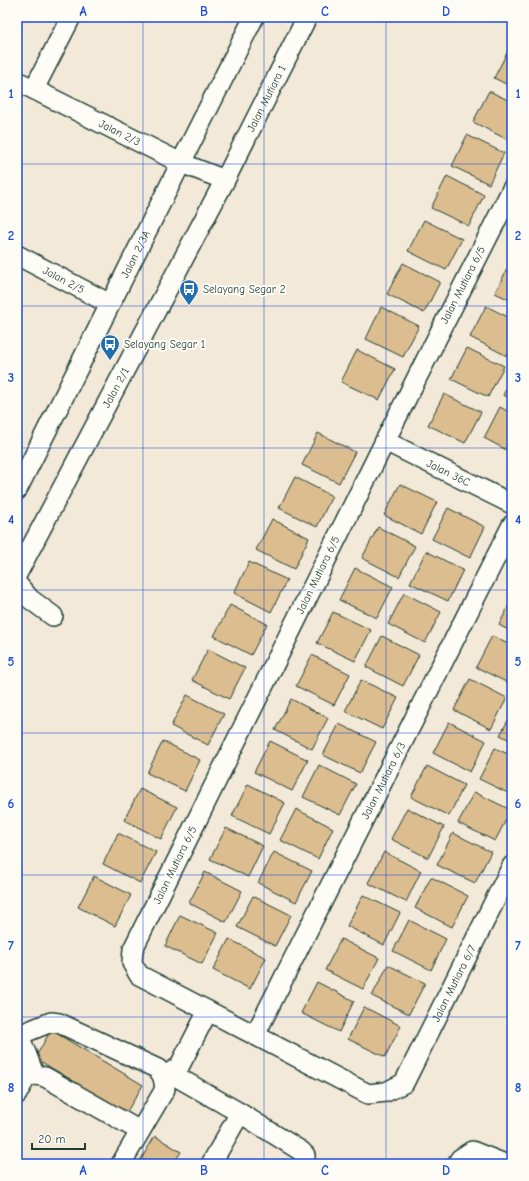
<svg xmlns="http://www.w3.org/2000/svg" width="529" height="1181" font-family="'Comic Neue',sans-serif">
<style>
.building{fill:#dcbd8f;stroke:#1f3d34}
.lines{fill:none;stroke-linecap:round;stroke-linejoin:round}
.minor-casing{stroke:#1f3d34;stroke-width:22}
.minor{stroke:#fdfcf7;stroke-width:19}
.grid{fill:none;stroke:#1d4ed8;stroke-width:1;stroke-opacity:0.55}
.labels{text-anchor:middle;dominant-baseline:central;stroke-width:4;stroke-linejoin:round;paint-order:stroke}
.street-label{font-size:11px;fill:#1f3d34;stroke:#fdfcf7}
.poi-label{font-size:11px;fill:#1f3d34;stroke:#fdfcf7;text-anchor:start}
.neatline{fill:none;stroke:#1d4ed8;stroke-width:1.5}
.grid-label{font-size:13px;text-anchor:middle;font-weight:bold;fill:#1d4ed8}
</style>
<rect width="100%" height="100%" fill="#f3e9d8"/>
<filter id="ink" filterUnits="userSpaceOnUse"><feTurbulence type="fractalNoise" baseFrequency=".025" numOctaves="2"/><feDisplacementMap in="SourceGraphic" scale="8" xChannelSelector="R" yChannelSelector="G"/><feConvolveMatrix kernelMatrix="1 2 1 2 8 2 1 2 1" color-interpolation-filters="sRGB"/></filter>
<g filter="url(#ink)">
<path class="building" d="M510,47L512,49V87L494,78Z
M489,91L512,102V137L510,141L473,122Z
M467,135L504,153L489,184L452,166Z
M447,176L484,195L469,226L431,208Z
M424,220L462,239L446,270L408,251Z
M511,261L512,262V301L495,293Z
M403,263L440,282L424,313L387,294Z
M486,306L512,319V347L507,356L470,337Z
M381,307L419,326L403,357L366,339Z
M467,348L504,366L488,397L451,379Z
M357,350L395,369L379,400L341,382Z
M512,378V399L503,395Z
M444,394L481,412L465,443L428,425Z
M500,407L512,414V453L484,438Z
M318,433L355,452L339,483L302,465Z
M295,477L332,496L317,527L279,508Z
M400,484L437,502L421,534L384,515Z
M448,508L485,527L470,558L432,539Z
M272,519L309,538L294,569L256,550Z
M378,527L415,546L399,577L362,558Z
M426,551L463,570L448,601L410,583Z
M249,562L287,580L271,612L234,593Z
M355,568L393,587L377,618L339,600Z
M404,593L441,612L425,643L388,624Z
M512,599V632L499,625Z
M230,605L267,624L251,655L214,636Z
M333,612L371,630L355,661L317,643Z
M382,636L419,655L403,686L366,667Z
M492,636L512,646V685L476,667Z
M208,649L245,668L229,699L192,680Z
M312,655L350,674L334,705L296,686Z
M470,679L507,698L491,729L454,710Z
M361,680L398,698L382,729L345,711Z
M187,695L224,714L208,745L171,726Z
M291,699L328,718L312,749L275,730Z
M512,713V741L500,735Z
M449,722L486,741L470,772L433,753Z
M339,724L376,742L360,773L323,755Z
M163,741L200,760L185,791L147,773Z
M270,741L308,760L292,791L254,772Z
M495,748L512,756V795L479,779Z
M319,765L356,784L340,815L303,797Z
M427,766L464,785L449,816L411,797Z
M248,784L285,803L269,834L232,816Z
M140,789L177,807L161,839L124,820Z
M474,792L511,810L495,841L458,823Z
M407,808L444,827L428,858L391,839Z
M296,809L333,828L318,859L280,840Z
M226,828L263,846L248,877L210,859Z
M118,833L156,852L140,883L103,864Z
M453,833L491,852L475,883L437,865Z
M274,852L312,871L296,902L258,883Z
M384,852L421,871L406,902L368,883Z
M205,872L242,891L226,922L189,903Z
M94,876L131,895L115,926L78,907Z
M431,877L468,896L452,927L415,908Z
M363,895L400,913L384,945L347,926Z
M253,896L291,915L275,946L237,927Z
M180,915L218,933L202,964L165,946Z
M409,920L446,939L431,970L393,951Z
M229,939L266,958L250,989L213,970Z
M341,939L379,958L363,989L325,970Z
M388,965L425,983L409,1014L372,996Z
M317,982L354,1001L339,1032L301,1013Z
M364,1007L401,1026L385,1057L348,1039Z
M51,1030L143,1085L126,1113L35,1058Z
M155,1136L181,1152L173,1164H138Z"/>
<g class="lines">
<g class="minor-casing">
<g id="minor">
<path id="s1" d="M17,81L181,163L225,180"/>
<path d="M34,89L71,17"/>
<path id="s2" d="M512,189L385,441L133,949L132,963L139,975L368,1094L386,1092L404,1083L512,866"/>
<path id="s3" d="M17,255L110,304"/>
<path id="s4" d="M385,441L512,504"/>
<path id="s5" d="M17,490L254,17"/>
<path id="s6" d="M17,574L225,180L307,17"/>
<path d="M17,584L30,599L53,616"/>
<path d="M17,1034L19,1035L51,1022L59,1023L158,1069L163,1077L165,1089L121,1164"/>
<path d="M19,1035L34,1074"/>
<path id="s7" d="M255,1035L512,525"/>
<path d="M170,1073L240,1113L301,1151L305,1155V1161L303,1164"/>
<path d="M163,1077L179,1067L208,1011"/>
<path d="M17,1094C26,1078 26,1072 45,1077L140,1131"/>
<path d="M211,1164L240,1113"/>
<path d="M457,1164L460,1159L472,1151L505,1164"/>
</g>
</g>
<use href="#minor" class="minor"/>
</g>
</g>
<path class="grid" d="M143,17V1164M264,17V1164M386,17V1164M17,164H512M17,306H512M17,448H512M17,590H512M17,733H512M17,875H512M17,1017H512"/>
<defs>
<g id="bus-pin" transform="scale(1)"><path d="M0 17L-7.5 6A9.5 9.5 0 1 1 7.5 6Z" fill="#1f6fb2" stroke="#fdfcf7"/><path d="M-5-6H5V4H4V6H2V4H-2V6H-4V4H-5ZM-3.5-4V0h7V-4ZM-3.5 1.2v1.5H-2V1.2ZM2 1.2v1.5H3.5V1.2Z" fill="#fff"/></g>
</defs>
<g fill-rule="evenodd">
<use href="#bus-pin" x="189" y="289"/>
<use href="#bus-pin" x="110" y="344"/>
</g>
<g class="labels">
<g class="street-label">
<text stroke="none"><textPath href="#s6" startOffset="537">Jalan Mutiara 1</textPath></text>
<text stroke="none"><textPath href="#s1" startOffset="115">Jalan 2/3</textPath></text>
<text stroke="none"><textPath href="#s5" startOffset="264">Jalan 2/3A</textPath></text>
<text stroke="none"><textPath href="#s3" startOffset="53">Jalan 2/5</textPath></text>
<text transform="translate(463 285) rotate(-63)">Jalan Mutiara 6/5</text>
<text stroke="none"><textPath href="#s6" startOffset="211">Jalan 2/1</textPath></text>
<text stroke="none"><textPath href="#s4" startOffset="71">Jalan 36C</textPath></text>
<text transform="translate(318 575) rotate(-64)">Jalan Mutiara 6/5</text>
<text stroke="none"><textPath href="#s7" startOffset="285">Jalan Mutiara 6/3</textPath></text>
<text transform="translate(175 865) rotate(-64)">Jalan Mutiara 6/5</text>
<text stroke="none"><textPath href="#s2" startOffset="1285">Jalan Mutiara 6/7</textPath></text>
</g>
<g class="poi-label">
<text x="203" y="289">Selayang Segar 2</text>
<text x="124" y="344">Selayang Segar 1</text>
</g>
</g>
<rect width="529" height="1181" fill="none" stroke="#fdfcf7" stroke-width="44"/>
<path d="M32 1143v6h53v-6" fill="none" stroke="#1f3d34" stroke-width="2"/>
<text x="38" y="1143" font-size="12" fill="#1f3d34" stroke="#fdfcf7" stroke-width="3" paint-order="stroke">20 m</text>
<rect x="22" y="22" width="485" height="1137" class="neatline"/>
<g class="grid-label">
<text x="83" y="16">A</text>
<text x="204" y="16">B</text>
<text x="325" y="16">C</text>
<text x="446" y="16">D</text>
<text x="11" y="98">1</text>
<text x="518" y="98">1</text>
<text x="11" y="240">2</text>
<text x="518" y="240">2</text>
<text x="11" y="382">3</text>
<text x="518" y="382">3</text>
<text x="11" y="524">4</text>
<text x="518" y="524">4</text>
<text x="11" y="666">5</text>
<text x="518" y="666">5</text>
<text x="11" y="808">6</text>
<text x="518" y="808">6</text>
<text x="11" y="950">7</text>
<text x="518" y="950">7</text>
<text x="11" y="1092">8</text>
<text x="518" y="1092">8</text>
<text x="83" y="1175">A</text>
<text x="204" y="1175">B</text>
<text x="325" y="1175">C</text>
<text x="446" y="1175">D</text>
</g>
</svg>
